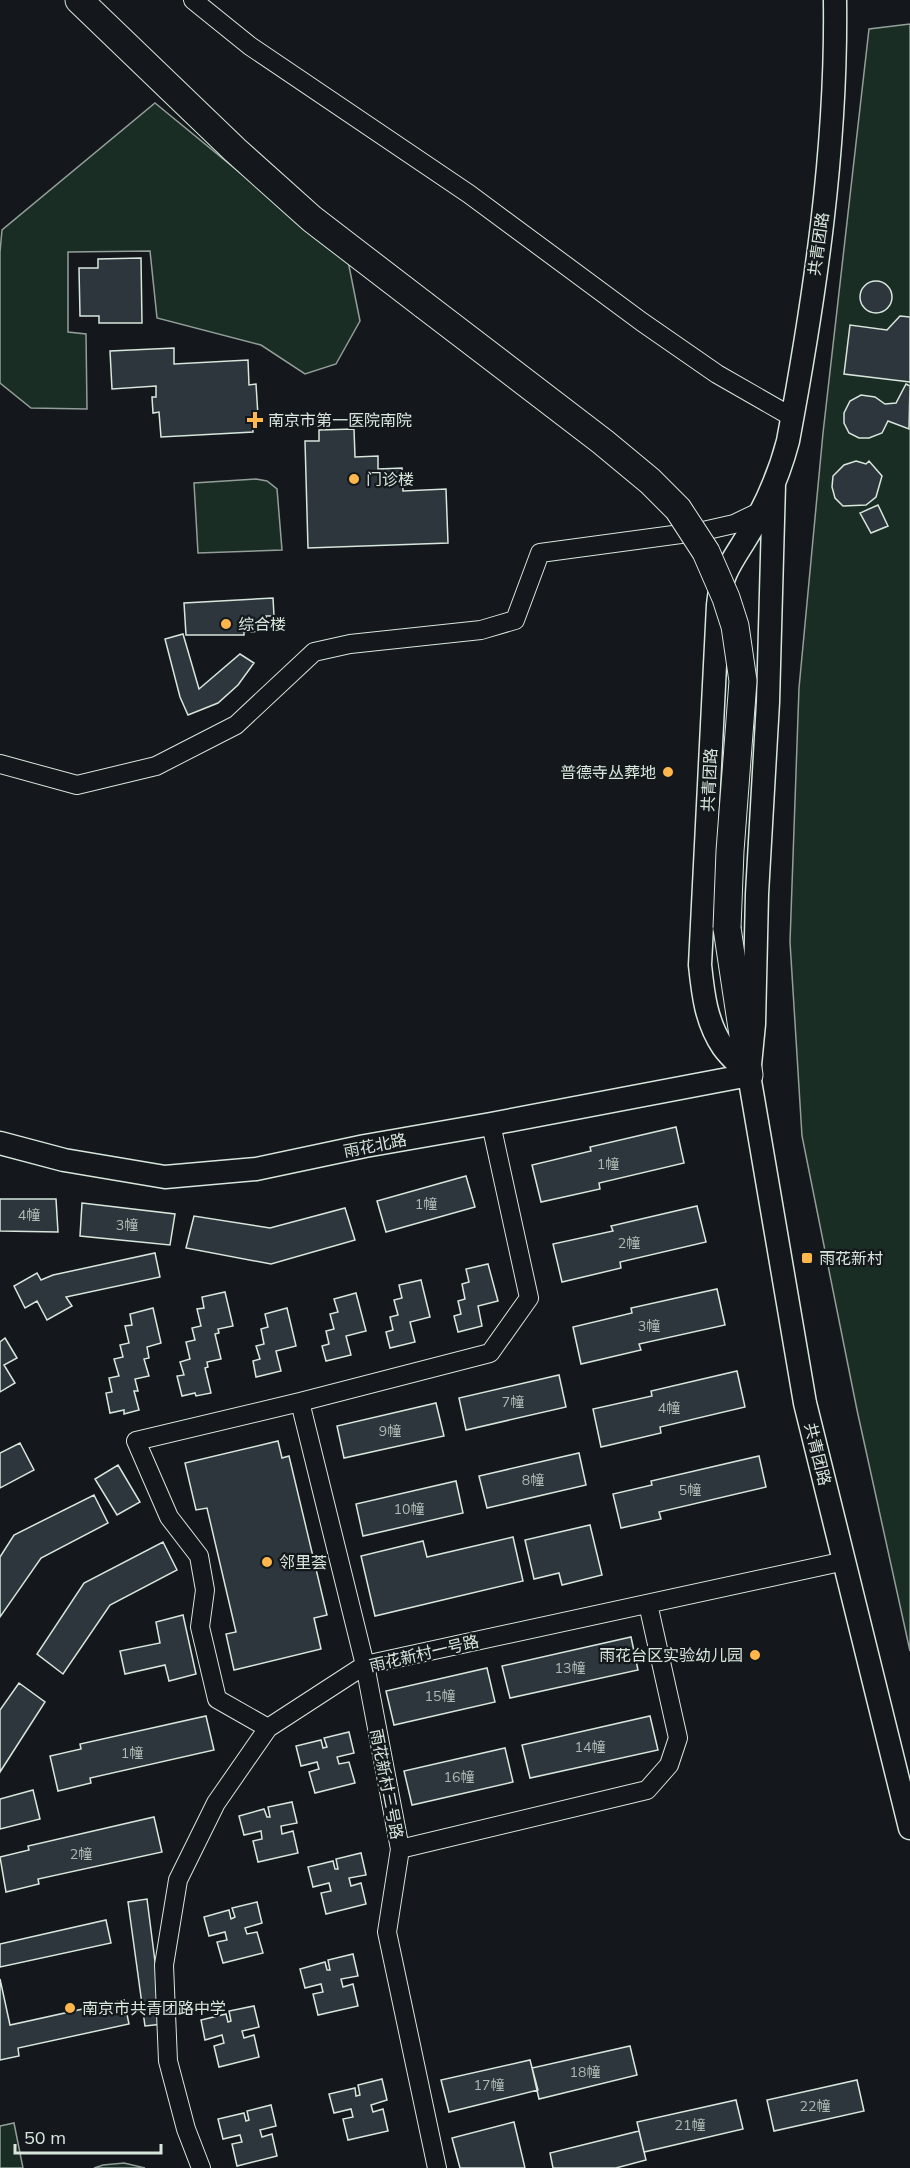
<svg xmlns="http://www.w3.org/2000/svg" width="910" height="2168" font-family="Mulish,'Noto Sans SC',sans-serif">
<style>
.green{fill:#1a2d24;stroke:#939e99;stroke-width:1.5}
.building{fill:#2c363c;stroke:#d8e6dc;stroke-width:1.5}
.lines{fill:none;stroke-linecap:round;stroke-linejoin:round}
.minor-casing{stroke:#d8e6dc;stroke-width:20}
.tertiary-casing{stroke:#d8e6dc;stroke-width:25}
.primary-casing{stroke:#d8e6dc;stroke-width:29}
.minor{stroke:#14181c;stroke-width:18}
.tertiary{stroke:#14181c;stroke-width:22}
.primary{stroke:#14181c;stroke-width:27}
.primary-bridge-casing{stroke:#d8e6dc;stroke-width:29;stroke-linecap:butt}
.primary-bridge{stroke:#14181c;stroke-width:27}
.poi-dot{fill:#ffb74d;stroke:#14181c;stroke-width:2}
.labels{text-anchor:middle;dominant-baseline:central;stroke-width:4.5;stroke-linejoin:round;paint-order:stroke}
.number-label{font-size:14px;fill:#adbab4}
.street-label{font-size:16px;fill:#d8e6dc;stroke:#14181c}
.poi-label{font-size:16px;fill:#d8e6dc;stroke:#14181c;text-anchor:start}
</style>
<rect width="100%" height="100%" fill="#14181c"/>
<path class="green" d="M910,24V1651L857,1410L802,1136L790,942L799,688L823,433L869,29Z
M155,103L348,261L360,321L336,364L305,374L261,345L157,318L150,251L68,252V332L86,334L87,409L31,408L0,383V252L2,230Z
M256,479L267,481L277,489L282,550L198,553L194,483Z
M14,2123L23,2168H0V2126Z
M124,2163L145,2168H94L103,2165Z"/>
<path class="building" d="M141,258L142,323H99V316H80L79,268H98V259Z
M860 297a16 16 0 1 1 32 0a16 16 0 1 1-32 0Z
M900,316L910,317V382L844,374L850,325L887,330Z
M174,348V364L248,360L249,385L256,384L258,416H252L253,432L161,437L159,412L153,413L152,397H156V386L112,389L110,351Z
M906,384L910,386L909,429L888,421L882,433L869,438H859L849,433L844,423V413L850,401L861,395L875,397L885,404L896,403Z
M354,429L355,457L378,456V469L402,468L403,491L446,489L448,543L308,548L305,441H319V430Z
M856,461L866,464L869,461L882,476L876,497L866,505L843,506L835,498L832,487L833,476L844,465Z
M878,505L888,526L871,533L860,513Z
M273,598L274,616H266V631L244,632V635H186L184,603Z
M183,634L199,689L240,654L254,663L238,685L218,703L188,715L180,697L165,639Z
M676,1127L684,1163L599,1183L600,1189L541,1202L532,1165L591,1151L590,1147Z
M466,1176L475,1207L386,1232L377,1201Z
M0,1199H56L58,1232L0,1231Z
M82,1203L175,1214L170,1245L80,1236Z
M697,1206L706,1242L620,1262L621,1268L562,1282L553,1244L613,1231L611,1226Z
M345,1208L355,1240L271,1264L186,1248L194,1216L270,1228Z
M155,1253L160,1277L66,1297L72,1306L47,1320L37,1301L25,1308L14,1286L37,1273L41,1280L53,1275Z
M488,1264L498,1301L478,1306L482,1326L458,1332L454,1316L461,1314L458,1301L465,1299L462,1284L469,1282L466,1269Z
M421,1280L430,1317L410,1322L415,1342L390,1348L386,1332L393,1330L390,1317L398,1315L394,1300L402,1298L399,1285Z
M717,1289L725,1325L639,1344L641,1350L581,1364L573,1327L632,1313L631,1308Z
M225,1292L233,1326L218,1329L219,1333L215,1334L221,1359L207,1362L208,1367L205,1368L211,1393L196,1396L195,1393L182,1396L177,1376L184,1375L180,1362L190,1359L186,1342L195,1340L192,1328L201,1326L197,1309L204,1308L202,1297Z
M356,1293L366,1331L346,1336L351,1355L326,1361L322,1346L329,1344L326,1331L334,1329L330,1314L338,1312L334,1299Z
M153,1308L161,1343L147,1347L149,1358L144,1359L149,1376L135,1379L138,1391H134L139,1410L124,1414V1410L110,1413L106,1393L112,1392L109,1378L119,1376L114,1359L123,1357L120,1345L129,1343L125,1326L132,1325L130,1314Z
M287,1308L296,1346L276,1351L281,1371L256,1377L253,1361L260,1359L256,1346L264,1344L261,1329L268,1327L265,1314Z
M5,1338L17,1358L4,1365L15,1383L0,1392V1342Z
M737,1371L745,1407L660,1427L661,1433L601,1447L593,1409L652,1396L651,1391Z
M559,1375L566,1407L466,1430L459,1398Z
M436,1403L444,1436L344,1458L337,1426Z
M278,1441L282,1458L289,1456L327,1615L314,1618L321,1649L234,1670L226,1634L236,1632L207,1508L196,1510L185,1463Z
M20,1443L34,1470L0,1488V1453Z
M579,1453L586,1485L487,1508L479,1476Z
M759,1456L766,1487L659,1512L661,1519L621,1528L613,1494L652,1485L651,1481Z
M118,1465L140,1502L117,1515L95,1479Z
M456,1481L463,1513L363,1536L356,1504Z
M94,1495L108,1523L41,1558L0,1617V1557L14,1535Z
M590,1525L602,1575L562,1585L559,1573L534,1579L525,1540Z
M513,1537L523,1581L375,1616L361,1556L423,1541L427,1557Z
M163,1542L177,1570L110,1605L63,1674L37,1654L84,1583Z
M183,1615L196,1674L169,1681L165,1665L125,1674L120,1651L160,1643L156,1622Z
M631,1637L638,1670L510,1698L502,1666Z
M487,1668L495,1702L394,1725L386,1691Z
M19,1683L45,1702L0,1772V1710Z
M206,1716L214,1750L90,1778L91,1783L58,1791L50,1756L81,1749L80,1744Z
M650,1716L658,1750L530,1778L522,1745Z
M349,1732L354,1753L337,1757L339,1764L349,1762L355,1783L315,1793L309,1772L319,1769L317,1762L301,1766L296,1746L321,1740L323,1748L327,1747L324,1738Z
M505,1748L513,1782L412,1805L404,1771Z
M33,1790L40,1819L0,1829V1799Z
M292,1802L297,1823L281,1826L282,1834L293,1831L298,1853L258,1862L253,1841L262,1839L261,1831L244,1835L239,1816L264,1809L267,1817H270L268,1807Z
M154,1817L162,1852L38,1879L39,1884L6,1892L0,1857L29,1850L28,1846Z
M361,1853L366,1875L349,1878L351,1886L361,1883L366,1904L326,1914L321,1893L331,1891L329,1883L313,1887L308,1867L333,1861L335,1869H338L336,1859Z
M147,1899L163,2024L145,2026L128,1902Z
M257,1902L262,1923L245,1928L247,1934L257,1932L263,1953L223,1963L217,1942L227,1940L225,1932L209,1936L204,1917L229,1910L231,1919L235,1917L232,1908Z
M106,1920L111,1943L0,1967V1944Z
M353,1954L358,1976L341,1979L343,1987L353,1984L358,2006L318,2015L313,1994L323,1992L321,1984L305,1988L300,1969L325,1962L327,1970H330L328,1960Z
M0,1979L10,2025L124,2000L129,2024L18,2048L19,2056L0,2060Z
M254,2006L259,2027L242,2031L244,2038L254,2035L259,2057L219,2067L214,2046L224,2043L222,2035L205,2040L201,2020L226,2014L228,2022L231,2021L229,2011Z
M630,2046L637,2075L539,2099L532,2068Z
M530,2060L538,2090L449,2112L441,2080Z
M382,2079L387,2100L371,2105L373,2112L383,2109L388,2131L348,2140L343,2119L353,2117L351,2109L334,2113L329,2094L355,2088L356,2096L360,2095L358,2085Z
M857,2080L864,2111L774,2131L767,2100Z
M736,2100L743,2129L644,2152L637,2122Z
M271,2105L276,2126L260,2130L262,2137L272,2134L277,2156L237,2166L232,2144L242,2142L240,2135L223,2139L218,2119L244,2113L246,2121L249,2120L247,2111Z
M514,2122L525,2168H460L452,2138Z
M639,2131L646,2160L616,2168H553L550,2153Z"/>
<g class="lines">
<g class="minor-casing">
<path id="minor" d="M193,0L250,46L469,194L642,322L717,374L792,417
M0,764L77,785L156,766L236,725L314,652L350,644L481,630L515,620L540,553L703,531L734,524L761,511
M300,1402L365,1665L400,1849L387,1932L437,2168
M268,1728L217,1699L200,1627L205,1590L199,1556L169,1517L136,1441L300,1402L490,1353L529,1298L491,1124
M400,1849L647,1790L669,1765L678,1738L648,1604
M201,2168L186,2129L168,2061L164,1965L178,1880L216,1803L268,1728L365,1665L845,1561"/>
</g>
<g class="tertiary-casing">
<path id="tertiary" d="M774,484L768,702L757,894L754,1024L749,1075L805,1403L910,1828
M749,1075C741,1066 730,1057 723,1047C706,1022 703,994 700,965L718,605C721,571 735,558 751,530C767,502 780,472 788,441C815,296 837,148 835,0
M0,1143L64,1160L165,1177L256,1169L365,1146L491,1124L749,1075"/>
</g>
<g class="primary-casing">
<path id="primary" d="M79,0L235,150L312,219L424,305
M727,928L749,1075"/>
</g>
<use href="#minor" class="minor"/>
<use href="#tertiary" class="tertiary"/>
<use href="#primary" class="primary"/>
<g class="primary-bridge-casing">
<path id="primary-bridge" d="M424,305L603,442L650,481L678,509L706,552L726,598L735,626L743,681L730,851L727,928"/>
</g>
<use href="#primary-bridge" class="primary-bridge"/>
</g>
<g class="poi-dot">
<path d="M252 411h6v6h6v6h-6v6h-6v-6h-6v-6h6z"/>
<circle cx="354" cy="479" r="6"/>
<circle cx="226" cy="624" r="6"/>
<circle cx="668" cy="772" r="6"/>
<rect x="801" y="1252" width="12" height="12" rx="3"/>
<circle cx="267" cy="1562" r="6"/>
<circle cx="755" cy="1655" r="6"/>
<circle cx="70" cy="2008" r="6"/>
</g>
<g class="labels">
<g class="number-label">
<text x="608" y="1164">1幢</text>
<text x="426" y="1204">1幢</text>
<text x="29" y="1215">4幢</text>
<text x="127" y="1225">3幢</text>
<text x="629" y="1243">2幢</text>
<text x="649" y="1326">3幢</text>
<text x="513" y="1402">7幢</text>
<text x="669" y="1408">4幢</text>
<text x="390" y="1431">9幢</text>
<text x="533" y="1480">8幢</text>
<text x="690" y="1490">5幢</text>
<text x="409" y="1509">10幢</text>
<text x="570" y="1668">13幢</text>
<text x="440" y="1696">15幢</text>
<text x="590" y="1747">14幢</text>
<text x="132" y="1753">1幢</text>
<text x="459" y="1777">16幢</text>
<text x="81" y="1854">2幢</text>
<text x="585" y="2072">18幢</text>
<text x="489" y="2085">17幢</text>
<text x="815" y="2106">22幢</text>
<text x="690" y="2125">21幢</text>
</g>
<g class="street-label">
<text transform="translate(818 244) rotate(-82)">共青团路</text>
<text transform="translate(709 780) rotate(-87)">共青团路</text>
<text transform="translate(375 1145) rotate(-11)">雨花北路</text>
<text transform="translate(818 1454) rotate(76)">共青团路</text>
<text transform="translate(424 1653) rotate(-13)">雨花新村一号路</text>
<text transform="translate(387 1784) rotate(79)">雨花新村三号路</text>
</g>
<g class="poi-label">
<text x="268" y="420">南京市第一医院南院</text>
<text x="366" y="479">门诊楼</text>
<text x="238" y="624">综合楼</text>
<text x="656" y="772" text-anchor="end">普德寺丛葬地</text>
<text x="819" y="1258">雨花新村</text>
<text x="279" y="1562">邻里荟</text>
<text x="743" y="1655" text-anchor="end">雨花台区实验幼儿园</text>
<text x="82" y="2008">南京市共青团路中学</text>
</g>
</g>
<path d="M15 2144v9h146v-9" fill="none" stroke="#d8e6dc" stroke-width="3"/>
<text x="24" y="2144" font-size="18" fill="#d8e6dc" stroke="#14181c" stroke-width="4.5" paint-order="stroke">50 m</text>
</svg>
